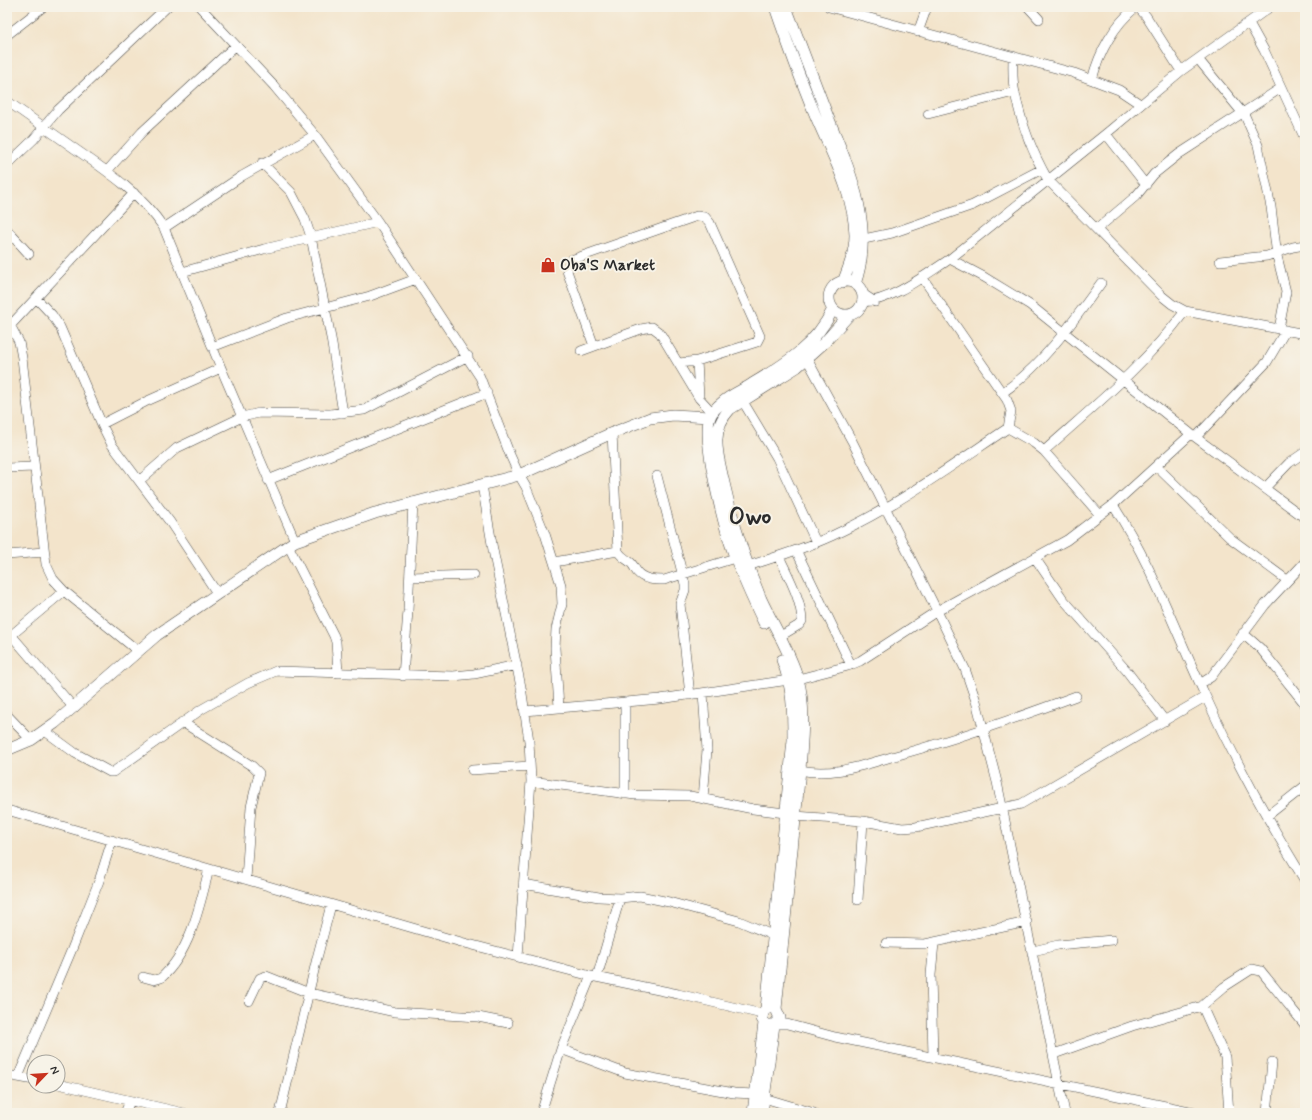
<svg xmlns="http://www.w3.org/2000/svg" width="1312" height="1120" font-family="Mynerve,sans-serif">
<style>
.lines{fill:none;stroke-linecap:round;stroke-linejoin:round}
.minor-casing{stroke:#494743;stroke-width:10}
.major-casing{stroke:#494743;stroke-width:12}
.minor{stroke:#fff;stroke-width:9}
.major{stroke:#fff;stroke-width:11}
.labels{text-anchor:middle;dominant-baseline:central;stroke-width:4;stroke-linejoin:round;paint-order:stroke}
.poi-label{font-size:16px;font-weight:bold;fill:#2b2b2b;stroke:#f7f3e8;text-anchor:start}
.town-label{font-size:24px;font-weight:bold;fill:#2b2b2b;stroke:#f7f3e8}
</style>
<rect width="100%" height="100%" fill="#f7f3e8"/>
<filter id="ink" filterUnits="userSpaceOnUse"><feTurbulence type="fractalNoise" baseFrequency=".025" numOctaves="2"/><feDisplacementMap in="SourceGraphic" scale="8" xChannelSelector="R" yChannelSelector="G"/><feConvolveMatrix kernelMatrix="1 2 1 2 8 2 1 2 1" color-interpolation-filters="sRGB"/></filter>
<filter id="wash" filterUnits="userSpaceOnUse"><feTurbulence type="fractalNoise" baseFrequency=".012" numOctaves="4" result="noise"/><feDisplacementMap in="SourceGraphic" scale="16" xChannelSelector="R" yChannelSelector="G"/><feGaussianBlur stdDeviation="0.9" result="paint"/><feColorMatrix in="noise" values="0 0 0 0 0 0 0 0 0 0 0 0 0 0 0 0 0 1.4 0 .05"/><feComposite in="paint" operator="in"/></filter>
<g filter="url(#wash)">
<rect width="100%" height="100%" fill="#f3e4cb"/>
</g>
<g filter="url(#ink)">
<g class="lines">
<g class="minor-casing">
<path id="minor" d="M200,7L274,86L315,135L378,222L480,377L510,455L519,475L526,487L545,534L561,585L562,604L556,629L555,648L559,707
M829,7L1074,73L1119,90L1140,104
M1028,7L1039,19
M1138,7L1146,16L1181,71
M1249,23L1264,50L1305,139
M918,32L927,7
M7,35L43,7
M1013,56C1013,68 1012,81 1015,93C1021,122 1033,154 1048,180L1162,296L1172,304L1185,311L1305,334
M1198,59L1245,116L1258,145L1271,207L1277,256L1286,292L1279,329
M1092,80C1099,52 1114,25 1136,7
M7,101C31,118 54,134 78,151C110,173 142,195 164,228L221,368L295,541
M928,114L1014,92
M1106,134L1146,185
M262,163L291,192L305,219L311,237L331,338L343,413
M7,165L33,140L58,110L167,7
M107,171L142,132L235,46
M164,228L242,176L315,135
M1097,229L1136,196L1154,174L1179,154L1281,88
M7,230L29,254
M864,239L892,233L973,205L1042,169
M950,259L984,277L1030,305L1191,434L1305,518
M1220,261L1267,256L1293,247L1305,245
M182,272L264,249L378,222
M863,294L875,302
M36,298L52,315L60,327L103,427L112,445L170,522L217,593
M863,302C892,301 925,275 950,259L1108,132L1181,71L1270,7
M7,319L19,342L22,358L46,564L53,579L64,591L138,651
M8,328L134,193
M594,346L567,271L571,260L697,216L705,217L710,223L760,336L757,342L697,361L679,363
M212,347L287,318L370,296L416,279
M581,351L641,329L652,327L660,333L699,398L712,412
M807,359L852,441L937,611L965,669L976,701L997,782L1065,1113
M697,361L699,397
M1002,393C1043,365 1072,323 1101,283
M742,400L777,458L816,542
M102,424L145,402L221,368
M1008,428L1034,443L1044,451L1100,515
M612,433L618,551C621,557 625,558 630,562C633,564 635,569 637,572C644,580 655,580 664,580L735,558
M1196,437L1267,362L1286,330
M1044,451C1093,407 1146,364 1185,311
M1156,466L1230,538L1287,580
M7,468L34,467
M657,476L685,584V590L680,604L690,695
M268,480L487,393
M139,481L177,448L242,417L259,413L330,414L364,410L468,356
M482,485L493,550L521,687L529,741L531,781L518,957
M1265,488L1289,463L1305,452
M1113,505C1152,564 1175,631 1205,695C1234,759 1268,821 1305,881
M288,545L334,636L336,642L338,673
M796,550L851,665
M7,555L44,552
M779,556C788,576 801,598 802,621L799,625L779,637
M1035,558L1063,599L1126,670L1165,721
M554,562L618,551
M748,566C779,556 812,546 842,531C901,503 954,464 1008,428L1011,411L1007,400L922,277
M410,577L474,575
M1243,633L1260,648L1305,704
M12,636L74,708
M8,638L64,591
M403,676L408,611L413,502
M798,679L848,666L860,661L937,611L1067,540L1113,505L1191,434
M1200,684L1211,677L1265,605L1305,562
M703,693L707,750L703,799
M625,702V794
M525,711L660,699L789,680
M7,715L31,740
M182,722L252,766L259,773L251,807L246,879
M45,731L75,753L110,772H113L202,709L248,683L276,671L453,676L474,674L517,665
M472,770L530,766
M800,770C833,777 863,765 895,756C956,739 1017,718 1076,696
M531,781L635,795L690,796L753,809L785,813
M7,810L461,942L591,976L678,994L762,1014
M795,816L863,821L902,828L916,827L1021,804L1205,697
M1267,816L1305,786
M523,884L599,897L620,898L640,896L669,902L739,921L772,935
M858,900L863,821
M886,943L925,944L1027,922
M1033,951L1058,945L1112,940
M143,977L154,980L161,978C190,953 200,905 209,869
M597,977L620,898
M249,1001L260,978L266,976L309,993L395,1012L478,1017L508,1023
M1202,1006L1225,1057L1229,1113
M776,1024H787L835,1037L1199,1113
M561,1049L625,1073L734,1093L754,1094
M1054,1054L1132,1026L1202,1006L1224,987L1252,969L1261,971L1305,1025
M933,1057L931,975L934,943
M7,1075L34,1080
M18,1077L72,949L99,881L112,840
M58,1084L184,1113
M764,1098L814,1113
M125,1113L130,1101
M280,1113L317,958L331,905
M541,1113L561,1049L591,976
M1267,1113L1272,1062"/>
</g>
<g class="major-casing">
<path id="major" d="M775,7C787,42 800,78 814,112C830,151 854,192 855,235C855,252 849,267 843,282
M786,7C799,42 813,77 826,112C848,167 876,224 855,284
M829 298a17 17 0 1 1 34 0a17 17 0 1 1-34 0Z
M764,623C754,602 744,581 736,559C726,535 701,440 710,417C712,411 719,405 724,401C732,394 743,390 752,384C785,364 816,345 833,309
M7,750L31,740L55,723L157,635L295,541L375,513L519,475L612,433L650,418L673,415L710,417
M766,1009L793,740C793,712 793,687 782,660
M776,1009L769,1007L763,1012L762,1019L766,1025H774L780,1018L776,1009L800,770C802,740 806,708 798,679C790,651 773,625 761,599C745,561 733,523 724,483C718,456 709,431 730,409L797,367L825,342L848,316
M753,1113L764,1023
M762,1113L774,1025"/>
</g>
<use href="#minor" class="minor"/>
<use href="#major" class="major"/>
</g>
</g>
<defs>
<g id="shop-bare" transform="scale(1.2)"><path d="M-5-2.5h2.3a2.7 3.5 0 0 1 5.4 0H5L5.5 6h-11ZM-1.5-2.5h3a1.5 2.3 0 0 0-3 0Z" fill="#c8321e" stroke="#f7f3e8" stroke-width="2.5" paint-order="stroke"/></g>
</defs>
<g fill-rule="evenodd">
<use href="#shop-bare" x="548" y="265"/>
</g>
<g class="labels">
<g class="poi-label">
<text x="560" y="265">Oba'S Market</text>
</g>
<g class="town-label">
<text x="750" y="517">Owo</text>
</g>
</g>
<rect width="1312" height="1120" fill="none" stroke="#f7f3e8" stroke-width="24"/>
<g transform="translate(46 1074) rotate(65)"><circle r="19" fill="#f7f3e8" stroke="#a5a39c"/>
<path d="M0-3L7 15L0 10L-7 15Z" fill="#c8321e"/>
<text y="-6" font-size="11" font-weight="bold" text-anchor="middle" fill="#2b2b2b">N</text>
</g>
</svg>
